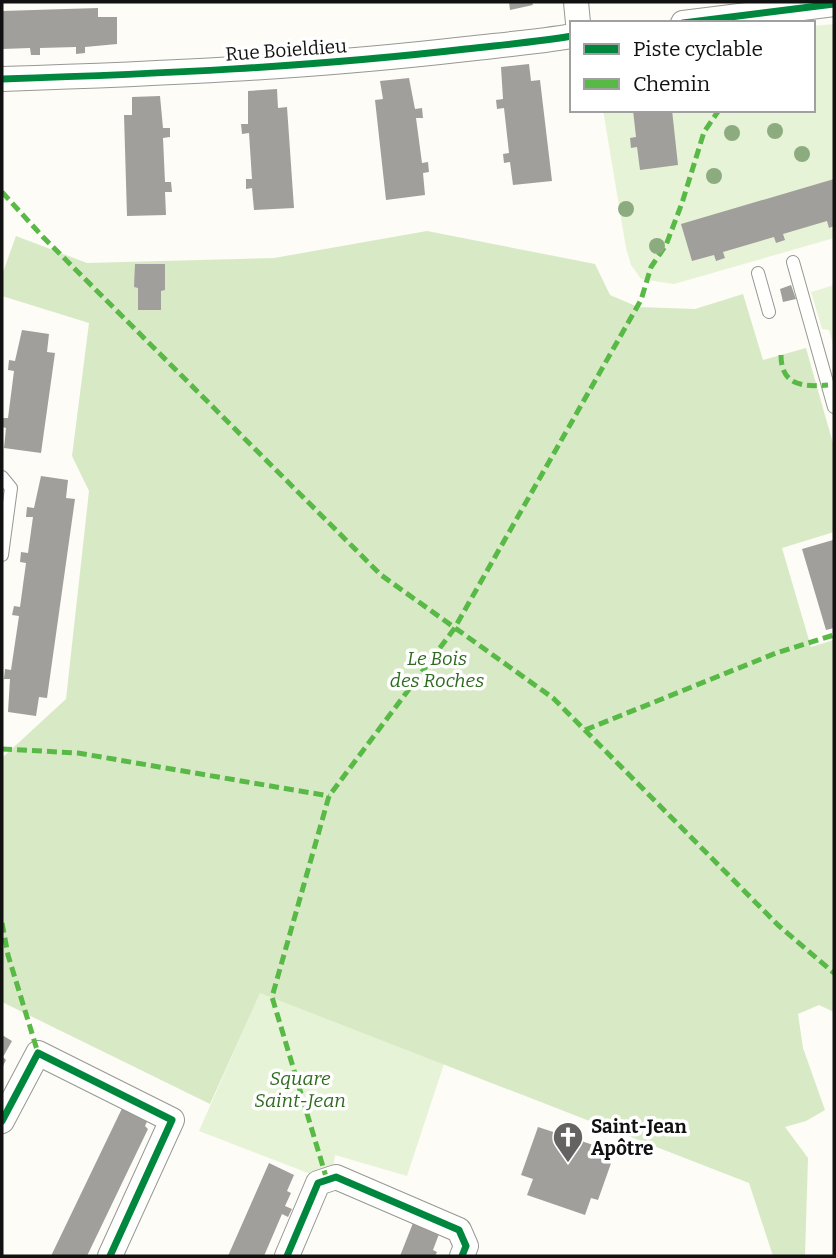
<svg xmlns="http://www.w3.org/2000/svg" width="836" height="1258" font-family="Bitter,serif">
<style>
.green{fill:#e7f3d7}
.forest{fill:#d8eac5}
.building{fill:#a19f9c}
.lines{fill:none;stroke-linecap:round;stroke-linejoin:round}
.service-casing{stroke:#979795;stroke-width:14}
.minor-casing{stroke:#979795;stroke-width:26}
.service{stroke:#fffffe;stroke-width:12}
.minor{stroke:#fffffe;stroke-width:24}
.quiet{stroke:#58b947;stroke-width:5;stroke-dasharray:10 5;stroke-linecap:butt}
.cycleway-casing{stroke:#fff;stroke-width:11}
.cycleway{stroke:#00873e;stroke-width:7}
.tree{fill:#8cac80}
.labels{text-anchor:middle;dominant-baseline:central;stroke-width:7;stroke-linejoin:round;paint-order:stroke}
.street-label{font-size:19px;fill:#111;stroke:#fff}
.park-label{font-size:19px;font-style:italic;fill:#2f6b1f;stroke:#fff}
.poi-label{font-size:19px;font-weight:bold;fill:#111;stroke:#fff;text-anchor:start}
</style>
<rect width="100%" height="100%" fill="#fdfcf7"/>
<path class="green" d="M834,24V238L674,284L641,279L631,265L626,248L603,110H813V26Z
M834,285V348L829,330L822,329L811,292Z
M260,992L444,1064L407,1176L335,1155L333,1168L316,1176L199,1131Z"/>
<path class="forest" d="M427,231L595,264L610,295L638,307L695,309L743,294L763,360L806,348L834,447V532L782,548L811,647L834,640V1012L819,1005L798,1014L803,1048L825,1110L806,1121L785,1127L808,1158L805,1256H773L749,1183L260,993L210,1104L2,1002V758L66,699L89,491L72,456L89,323L2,296V275L16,236L87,263L274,258Z"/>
<path class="building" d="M509,2H532L533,5L510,10Z
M98,8V17H117V44L85,47V53L76,54V47L40,48V55H31L30,48L2,49V11Z
M529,64L531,81L540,80L552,181L513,185L510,162L504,163L503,154L509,153L504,108L497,109L496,100L503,99L501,67Z
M409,78L415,109L422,108L423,118H416L422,163L428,162L429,172L423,173L425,195L386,200L375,100L383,99L380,81Z
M277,89L278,108L287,107L294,208L254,210L252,188L246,189V179H252L249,133L242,134L241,124H248V91Z
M160,96L163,128H170V137L163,138L165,182H171L172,192H165L166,215L127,216L124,115H132V97Z
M633,110H672L678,165L640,170L637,147L631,148L630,138L636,137Z
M834,179V226L829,228L827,221L783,234L785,240L776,243L774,237L723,252L725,258L716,261L714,255L692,261L681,224Z
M135,264H165V290L161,291V310H138V288L134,287Z
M791,285L796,299L783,302L780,289Z
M22,330L49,334L47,352L55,353L41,453L4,448L6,428L2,427V418H8L14,371L8,370L9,360L15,361Z
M41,476L68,480L66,498L75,499L47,698L39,697L36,716L8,712L10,679H4L5,669L11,670L19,616L12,615L14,606L20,607L26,563L20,562L21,552L28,553L33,517H26L27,507L34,508Z
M833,540L834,628L826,630L802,549Z
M2,1035L12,1041L3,1057L6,1060L2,1068Z
M127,1098L152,1111L145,1126L148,1129L87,1256H51Z
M538,1127L615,1152L598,1200L591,1198L585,1215L527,1195L533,1179L521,1175Z
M269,1163L294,1175L287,1191L291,1193L285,1206L292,1209L288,1217L282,1214L264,1256H228Z
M413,1223L439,1234L433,1250L437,1252L435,1256H400Z"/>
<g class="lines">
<g class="service-casing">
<path id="service" d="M793,262L834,407
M758,273L769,312
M2,477L11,488L2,555"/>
</g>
<g class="minor-casing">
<path id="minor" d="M576,2L578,23
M683,23L834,4
M2,79C157,74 311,67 466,49C501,45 537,42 572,36
M2,1121L38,1053L172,1120L110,1256
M287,1256L318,1183L336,1177L459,1230L466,1246L462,1256"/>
</g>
<use href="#service" class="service"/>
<use href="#minor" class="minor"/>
<path class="quiet" d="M2,192L43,237L381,575L553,698L778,925L834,973
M781,355C781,386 803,387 828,385
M585,730L776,653L834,635
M2,749L78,753L329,796
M2,923L8,955L38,1053
M327,1180L272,997L329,796L454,629L641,300L651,267L666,245L682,203L704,132L719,110"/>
<g class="cycleway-casing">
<path id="cycleway" d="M683,23L834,4
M2,79C157,74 311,67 466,49C501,45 537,42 572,36
M2,1121L38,1053L172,1120L110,1256
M287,1256L318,1183L336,1177L459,1230L466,1246L462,1256"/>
</g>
<use href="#cycleway" class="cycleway"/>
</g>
<g class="tree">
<circle cx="775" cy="131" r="8"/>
<circle cx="732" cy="133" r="8"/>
<circle cx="802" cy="154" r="8"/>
<circle cx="714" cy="176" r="8"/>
<circle cx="626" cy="209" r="8"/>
<circle cx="657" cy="246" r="8"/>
</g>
<defs>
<g id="church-pin" transform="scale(1.575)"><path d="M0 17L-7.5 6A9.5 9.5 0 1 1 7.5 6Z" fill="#646362" stroke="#fff"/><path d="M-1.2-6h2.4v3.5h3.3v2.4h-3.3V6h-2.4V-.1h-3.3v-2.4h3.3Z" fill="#fff"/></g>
</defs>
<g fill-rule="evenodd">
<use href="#church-pin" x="568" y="1137"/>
</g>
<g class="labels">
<g class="street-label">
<text transform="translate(286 50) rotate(-4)">Rue Boieldieu</text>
</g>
<g class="park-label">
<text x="437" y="658">Le Bois<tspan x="437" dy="22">des Roches</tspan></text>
<text x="300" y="1078">Square<tspan x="300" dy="22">Saint-Jean</tspan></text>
</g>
<g class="poi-label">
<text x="591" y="1126">Saint-Jean<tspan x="591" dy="22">Apôtre</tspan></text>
</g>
</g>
<rect width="836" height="1258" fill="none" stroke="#111111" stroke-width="7"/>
<rect x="570" y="21" width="245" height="91" fill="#ffffff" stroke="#a0a0a0" stroke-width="2"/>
<rect x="584" y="44" width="35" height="10" fill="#00873e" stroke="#a0a0a0" stroke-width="2"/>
<text x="633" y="56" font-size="21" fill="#111111">Piste cyclable</text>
<rect x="584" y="79" width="35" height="10" fill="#58b947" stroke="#a0a0a0" stroke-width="2"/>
<text x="633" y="91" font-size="21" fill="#111111">Chemin</text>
</svg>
